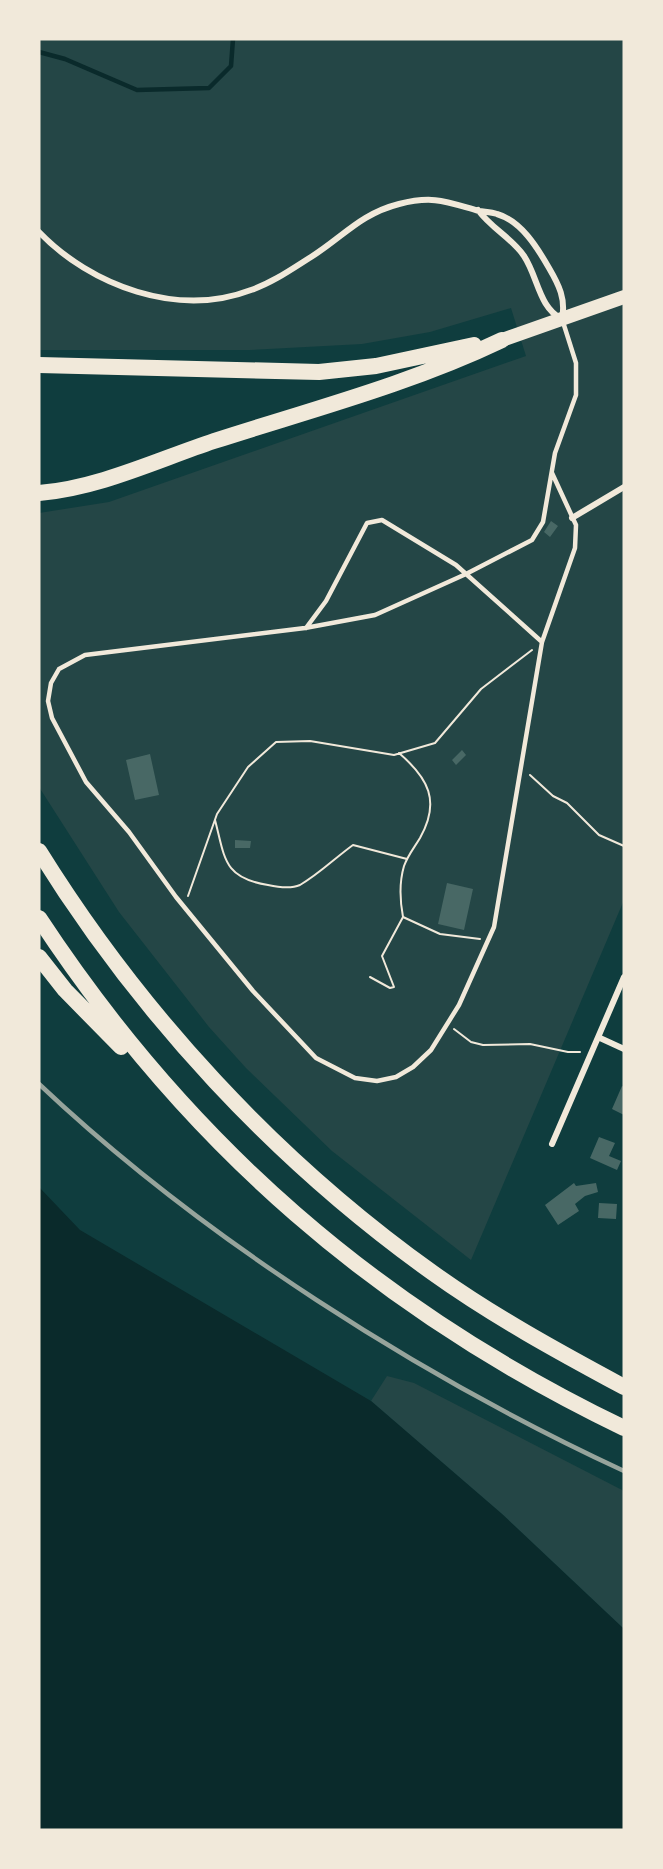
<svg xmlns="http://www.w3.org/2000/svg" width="663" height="1869" font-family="'Zilla Slab',serif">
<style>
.green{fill:#244646}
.water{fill:#0a2a2b}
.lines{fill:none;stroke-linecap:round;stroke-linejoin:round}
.stream{stroke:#0a2a2b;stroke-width:4.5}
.building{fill:#486865}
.path{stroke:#f1e9da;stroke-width:2}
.service{stroke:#f1e9da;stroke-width:4.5}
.minor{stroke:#f1e9da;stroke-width:6}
.primary{stroke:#f1e9da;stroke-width:14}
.motorway{stroke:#f1e9da;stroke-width:16}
.rail{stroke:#97a49c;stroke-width:4.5}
</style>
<rect width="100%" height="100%" fill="#0f3d3e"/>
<path class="green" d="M39,39H624V900L471,1260L332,1151L246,1068L209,1027L119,912L39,787V513L109,502L526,356L511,308L430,332L362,344L249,350H39Z
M387,1376L414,1383L624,1491V1629L502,1514L371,1401Z"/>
<path class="water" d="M39,1187L80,1230L371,1401L502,1514L624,1629V1830H39Z"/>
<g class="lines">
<path class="stream" d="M39,52L65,59L137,90L209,88L231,66L233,39"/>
</g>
<path class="building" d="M551,521L558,526L550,537L544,532Z
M462,750L466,755L456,765L452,760Z
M150,754L159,795L135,800L126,760Z
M235,840L251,841L250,848H235Z
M447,883L473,889L464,930L438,924Z
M622,1086L624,1087V1115L612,1109Z
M599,1137L615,1143L609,1156L621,1161L617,1170L590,1158Z
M574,1183L576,1186L596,1183L598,1192L585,1196L575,1204L579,1211L558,1225L545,1205Z
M599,1203L617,1204L616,1219L598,1218Z"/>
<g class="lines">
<path class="path" d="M399,753C428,778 441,801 420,838C414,848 408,855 404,866C399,883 400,901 403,917
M530,775L553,796L567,803L599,835L624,846
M215,820C225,858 223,878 268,885C277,887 291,889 300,885C319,874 335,858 353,845L407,859
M188,896L217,814L248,767L276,742L310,741L394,755L435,743L481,689L532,650
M370,977L390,988L394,987L382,956L403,917L440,934L480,939
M454,1029L471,1042L483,1045L530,1044L568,1052H580"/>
<path class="service" d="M552,473L576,525L575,548L542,642L494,927L459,1005L431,1050L413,1067L396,1077L377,1081L355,1078L316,1058L253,991L176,897L129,832L86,782L52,718L48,701L51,683L59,669L85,655L305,628L375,615L466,574L532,540L543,522L555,453L576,395V363L563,322
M306,628L326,601L367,523L382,520L456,565L542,642"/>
<path class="minor" d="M39,232C91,286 178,318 251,290C272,283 292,269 311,257C343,237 360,214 399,204C434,195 447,202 479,211C484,212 491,212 497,214C521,221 537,247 549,268C559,285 566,299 562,319C539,308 538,277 524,256C512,238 492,229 478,210
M572,518L624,487
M600,1038L624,1049
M552,1144L624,977"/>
<path class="primary" d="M502,340L624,297"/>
<path class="motorway" d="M39,365L319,372L376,366L474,345
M39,493C99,488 157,460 214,441C310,410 410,384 502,340
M39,851C141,1015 276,1161 433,1273C493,1316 559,1352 624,1387
M39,918C189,1146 379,1310 624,1428
M39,957L65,990L121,1047"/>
<path class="rail" d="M39,1084C202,1238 421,1377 624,1471"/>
</g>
<rect width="663" height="1869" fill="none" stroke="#f1e9da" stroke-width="81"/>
</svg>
